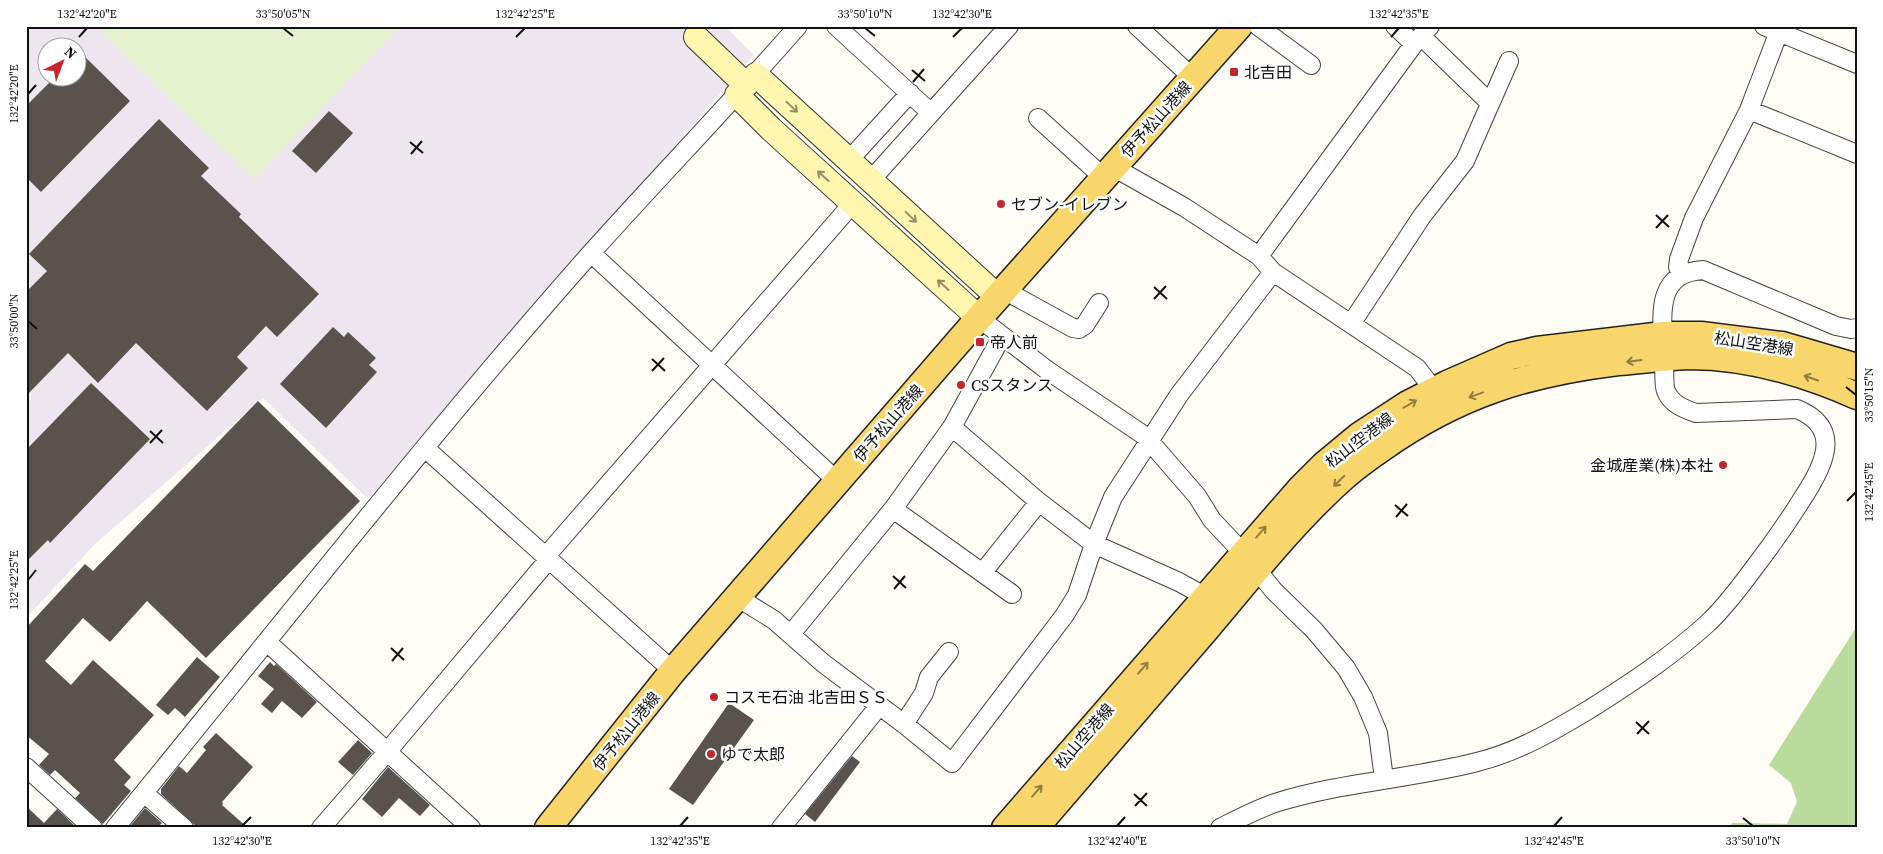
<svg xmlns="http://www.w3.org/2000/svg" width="1883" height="854" font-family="'Source Serif 4','Noto Sans JP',serif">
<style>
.industrial{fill:#eee6ef;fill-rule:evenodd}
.forest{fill:#b9dc9c}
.pitch{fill:#e6f2cf}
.building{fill:#5a524d}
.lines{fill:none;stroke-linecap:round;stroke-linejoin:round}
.street-casing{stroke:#444;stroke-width:20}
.secondary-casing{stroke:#333;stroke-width:26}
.primary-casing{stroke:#222;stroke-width:29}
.street{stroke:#fff;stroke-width:18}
.secondary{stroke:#fff6b0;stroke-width:24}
.primary{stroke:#f9d66b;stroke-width:26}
.oneway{stroke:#948f68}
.oneway2{stroke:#917d42}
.ticks{fill:none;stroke:#111;stroke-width:2}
.poi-dot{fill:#c4262e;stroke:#fff;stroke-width:2}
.labels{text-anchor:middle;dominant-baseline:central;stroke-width:5;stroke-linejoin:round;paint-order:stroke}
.poi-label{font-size:16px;fill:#111;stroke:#fff;text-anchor:start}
.street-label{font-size:16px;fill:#111;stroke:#fff}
.neatline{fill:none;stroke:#111;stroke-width:2}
.ticks-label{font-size:12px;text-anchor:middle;fill:#111}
</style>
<rect width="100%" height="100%" fill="#fffdf5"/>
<path class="industrial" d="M26,26H725L754,55L368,499L263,398L95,544L26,618ZM48,48H78V78H48Z"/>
<path class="forest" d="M1857,626V828H1729L1732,823L1787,824L1797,802L1791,783L1769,765Z"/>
<path class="pitch" d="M102,26H400L254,179L99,30Z"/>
<path class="building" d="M78,50L130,101L41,192L26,177V106L54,78H78Z
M329,111L353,133L316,173L292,151Z
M159,119L209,168L201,176L241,214L239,217L319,294L277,337L266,326L237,357L248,368L207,411L136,343L98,383L68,353L26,396V292L47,271L29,254Z
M333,327L344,337L348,332L376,358L369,365L377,372L326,428L280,384Z
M91,383L150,439L50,543L48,540L26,562V450Z
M258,401L360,501L206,658L147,601L110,642L83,618L45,661L71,685L93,660L154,715L114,760L131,777L124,785L131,791L103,824L75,798L80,793L55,770L50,775L39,765L49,754L26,735V628L85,564L93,571Z
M197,657L220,677L185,717L175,708L168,715L156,705Z
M270,662L274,666L276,664L317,702L302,718L282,701L272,713L261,704L274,689L258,676Z
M729,703L754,720L693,805L669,789Z
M216,733L253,767L222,802L223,803L222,805L248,828H198L161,794V789L179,766L187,773L206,750L203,747Z
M358,740L372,753L353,775L338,762Z
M852,756L860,762L815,822L805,814Z
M388,767L430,805L420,816L399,798L382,817L362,799Z
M26,806L44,823L57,809L77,828H26Z
M145,808L162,823L157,828H135L131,825Z"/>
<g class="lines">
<g class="street-casing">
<path id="street" d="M836,26L931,113
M1137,26L1193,78
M1258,26L1311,65
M1395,26L1414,44
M1764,26L1857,64
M1421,36L1490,103
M1749,110L1857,154
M1038,118L1104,178
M849,160L910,93
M1113,167L1184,207L1259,256L1273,272L1417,368L1434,390
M871,180L1009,26
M591,253L837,481
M1259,256L1414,44L1430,26
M1682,275L1678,267L1679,259L1694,218L1749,110L1781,26
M1004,290L1073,328L1079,329L1085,325L1099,303
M979,318L1047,370L1145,436L1197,496L1212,520L1243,553L1274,591L1314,630L1346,668L1363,697L1378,733L1384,779
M1351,324L1422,216L1465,161L1509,61
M952,427L1039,502L1094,544L1179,582L1206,597
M425,448L673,671
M893,509L1012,594
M546,556L853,203
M983,572L1039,502
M737,597L774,620L823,663L904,724L952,763L1064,616L1077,595L1094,544L1113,497L1179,395L1273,272
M791,634L893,509L952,427L1002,336
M267,642L471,828
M904,724L924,693L929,677L949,652
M26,767L93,828
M144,793L184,828
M115,828C273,636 426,439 591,253C659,177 730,104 798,26
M321,828L387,752L549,559
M781,828L879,706
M1220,828C1238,819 1257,809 1275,803C1341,782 1411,779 1477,762C1518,752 1555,730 1590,709C1631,683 1672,656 1708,623C1725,607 1740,587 1754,568C1774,542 1792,516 1809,488C1828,457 1838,426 1797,409L1696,413C1684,409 1671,404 1666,391C1663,384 1665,366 1664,357C1663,321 1652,273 1703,270L1836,326L1851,329L1857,328"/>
</g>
<g class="secondary-casing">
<path id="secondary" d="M696,37L746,85
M756,75L998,297
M737,95L771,129L979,318"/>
</g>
<g class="primary-casing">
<path id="primary" d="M548,828L673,671L979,318L1239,26
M1005,828L1300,489L1324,465L1359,436L1408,404L1447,384L1511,356L1537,350L1663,335H1701L1782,345L1857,367
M1035,828C1093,761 1151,694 1208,627C1252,575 1294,521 1345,476C1356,466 1369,457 1382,448C1457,395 1527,373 1618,362C1642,360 1665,357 1689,356C1747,356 1805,373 1857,396"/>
</g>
<use href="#street" class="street"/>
<use href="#secondary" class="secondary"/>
<use href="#primary" class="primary"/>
</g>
<defs><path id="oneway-shaft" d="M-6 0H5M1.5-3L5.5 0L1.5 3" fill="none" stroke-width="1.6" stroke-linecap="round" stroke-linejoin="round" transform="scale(1.25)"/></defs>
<g class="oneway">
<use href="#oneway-shaft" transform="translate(792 107) rotate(43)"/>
<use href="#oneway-shaft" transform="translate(823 176) rotate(-138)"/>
<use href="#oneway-shaft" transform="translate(911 217) rotate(43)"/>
<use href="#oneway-shaft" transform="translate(943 285) rotate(-138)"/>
</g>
<g class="oneway2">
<use href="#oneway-shaft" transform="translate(1634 361) rotate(173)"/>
<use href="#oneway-shaft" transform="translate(1811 378) rotate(-161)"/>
<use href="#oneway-shaft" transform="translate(1476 395) rotate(160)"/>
<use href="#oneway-shaft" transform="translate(1410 404) rotate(-30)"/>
<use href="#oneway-shaft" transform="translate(1339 481) rotate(135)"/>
<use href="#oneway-shaft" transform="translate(1261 532) rotate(-49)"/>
<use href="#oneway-shaft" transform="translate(1143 668) rotate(-49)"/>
<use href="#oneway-shaft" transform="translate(1037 791) rotate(-49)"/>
</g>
<path class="ticks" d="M283,28L293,36M865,28L875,36M79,37L87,28M516,37L525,28M953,37L962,28M1391,37L1399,28M912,70L925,81M913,82L924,69M28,94L36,85M410,142L423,153M411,154L422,141M1656,215L1669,227M1656,228L1668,215M1154,287L1167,299M1154,299L1166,286M28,321L37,329M652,359L665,371M652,371L664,358M1846,387L1856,395M150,431L163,443M150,443L162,430M1847,501L1856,492M1395,505L1408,516M1396,517L1407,504M893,576L906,588M28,580L36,570M894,589L905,576M391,648L404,660M392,661L403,648M1636,722L1649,734M1637,734L1649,721M1134,794L1147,806M1135,806L1147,793M1743,818L1753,826M242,826L251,817M680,826L688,817M1117,826L1125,817M1554,826L1562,817"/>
<g class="poi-dot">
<rect x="1229" y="67" width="10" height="10" rx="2.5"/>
<circle cx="1001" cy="204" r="5"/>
<rect x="975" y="337" width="10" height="10" rx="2.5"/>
<circle cx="961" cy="385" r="5"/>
<circle cx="1723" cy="465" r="5"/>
<circle cx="714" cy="697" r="5"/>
<circle cx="711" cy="754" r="5"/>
</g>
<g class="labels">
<g class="poi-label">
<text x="1244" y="72">北吉田</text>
<text x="1011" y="204">セブン-イレブン</text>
<text x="990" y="342">帝人前</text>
<text x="971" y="385">CSスタンス</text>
<text x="1713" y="465" text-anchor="end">金城産業(株)本社</text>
<text x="724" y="697">コスモ石油 北吉田ＳＳ</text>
<text x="721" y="754">ゆで太郎</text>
</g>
<g class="street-label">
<text transform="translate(1156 119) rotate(-48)">伊予松山港線</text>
<text transform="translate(1754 343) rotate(9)">松山空港線</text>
<text transform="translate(888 423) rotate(-49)">伊予松山港線</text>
<text transform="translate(1359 440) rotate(-37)">松山空港線</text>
<text transform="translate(626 731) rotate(-51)">伊予松山港線</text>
<text transform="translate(1084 736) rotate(-49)">松山空港線</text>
</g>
</g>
<rect width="1883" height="854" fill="none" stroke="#ffffff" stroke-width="55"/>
<g transform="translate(62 62) rotate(42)"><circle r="24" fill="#ffffff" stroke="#a0a0a0"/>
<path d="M0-4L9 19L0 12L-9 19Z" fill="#c4262e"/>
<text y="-8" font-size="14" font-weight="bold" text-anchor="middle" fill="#111111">N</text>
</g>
<rect x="28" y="28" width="1828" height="798" class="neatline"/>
<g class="ticks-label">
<text x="87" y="18">132°42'20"E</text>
<text x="283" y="18">33°50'05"N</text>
<text x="525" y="18">132°42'25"E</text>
<text x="865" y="18">33°50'10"N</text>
<text x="962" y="18">132°42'30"E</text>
<text x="1399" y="18">132°42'35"E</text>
<text transform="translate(14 94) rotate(-90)" y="4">132°42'20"E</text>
<text transform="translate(14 321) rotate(-90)" y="4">33°50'00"N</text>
<text transform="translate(1869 395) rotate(-90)" y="4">33°50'15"N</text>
<text transform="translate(1869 492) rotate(-90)" y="4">132°42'45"E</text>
<text transform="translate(14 580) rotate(-90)" y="4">132°42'25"E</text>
<text x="242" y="845">132°42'30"E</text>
<text x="680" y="845">132°42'35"E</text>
<text x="1117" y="845">132°42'40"E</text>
<text x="1554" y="845">132°42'45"E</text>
<text x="1753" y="845">33°50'10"N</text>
</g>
</svg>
